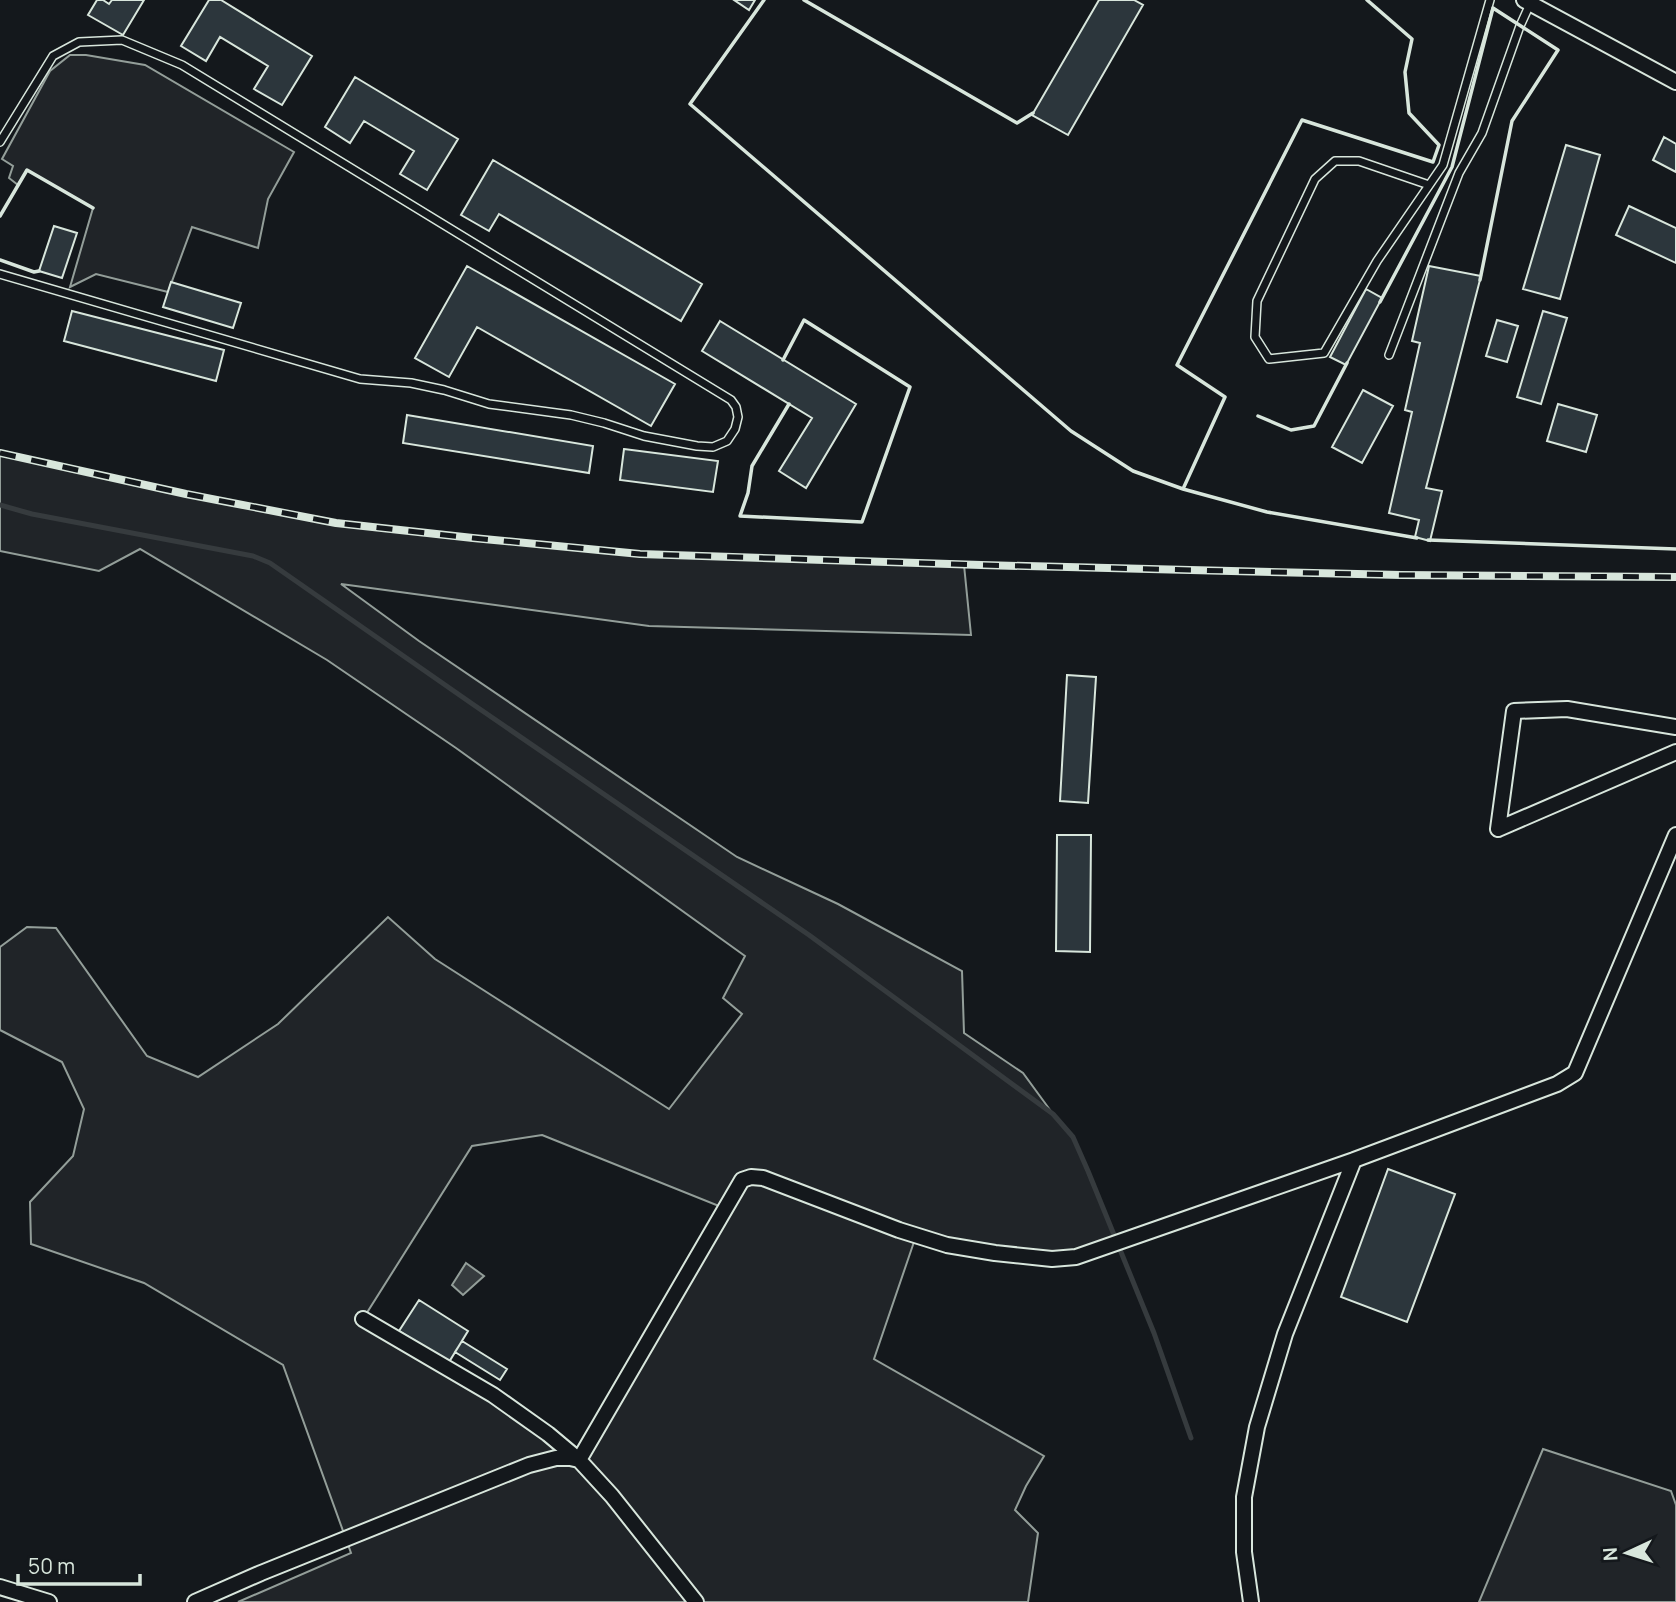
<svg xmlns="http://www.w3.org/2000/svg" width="1676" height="1602" font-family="Manrope,sans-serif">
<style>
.green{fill:#202428;stroke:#939e99;stroke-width:2;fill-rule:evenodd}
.water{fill:#363b3e;stroke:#939e99;stroke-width:2}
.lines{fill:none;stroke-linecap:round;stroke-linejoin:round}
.stream{stroke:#363b3e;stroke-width:5}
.building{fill:#2c363c;stroke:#d8e6dc;stroke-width:2}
.lane-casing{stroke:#d8e6dc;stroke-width:10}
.street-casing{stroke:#d8e6dc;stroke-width:18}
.lane{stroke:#14181c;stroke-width:7}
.street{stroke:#14181c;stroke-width:14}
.rail-casing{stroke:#d8e6dc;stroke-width:8}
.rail{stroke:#14181c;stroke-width:5;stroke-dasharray:16;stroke-linecap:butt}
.wall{stroke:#d8e6dc;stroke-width:3.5}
</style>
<rect width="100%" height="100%" fill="#14181c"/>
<path class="green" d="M70,55H86L145,65L294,152L268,199L258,248L192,227L168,292L96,274L70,287L93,208L27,170L18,185L9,178L13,166L2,159L50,71Z
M0,453L186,494L336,523L473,538L639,554L964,565L971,635L649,626L341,584L419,641L737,857L838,904L962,971L964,1033L1023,1073L1053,1114L1073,1137L1117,1243L1076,1257L916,1236L874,1359L1044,1456L1026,1486L1015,1510L1038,1533L1028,1602H238L351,1553L283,1365L144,1283L31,1244L30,1202L73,1156L84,1109L62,1062L0,1030V947L27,927L56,928L147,1056L198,1077L278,1024L388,917L435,959L669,1109L742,1014L723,998L745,956L456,748L327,660L140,549L99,571L0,551ZM542,1135L724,1208L579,1460L493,1395L363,1319L472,1146Z
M1543,1449L1671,1491L1676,1505V1602H1479Z"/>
<path class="water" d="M466,1263L484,1276L463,1295L452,1285Z"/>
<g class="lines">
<path class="stream" d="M0,505L32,514L253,556L270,563L471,703L809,935L1053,1114L1073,1137L1088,1171L1154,1333L1191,1438"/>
</g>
<path class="building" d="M97,0H103L109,4L112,0H144L123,35L88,15Z
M209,0H221L312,56L282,105L254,89L268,66L220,37L206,61L181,46Z
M734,0H755L749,10Z
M1099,0H1134L1143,5L1068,135L1032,115Z
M355,77L458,139L427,190L400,174L414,151L364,121L350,143L325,127Z
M1664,137L1676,144V172L1653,160Z
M1566,145L1600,155L1560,299L1523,289Z
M493,160L702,284L681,321L499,214L489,231L461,215Z
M1629,206L1676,228V263L1616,235Z
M54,226L77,233L62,278L39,271Z
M467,266L675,384L651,426L477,327L449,377L415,358Z
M1429,266L1481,276L1426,488L1442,491L1430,541L1415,537L1419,520L1389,513L1412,412L1405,410L1420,343L1412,341Z
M171,282L241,303L233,328L163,307Z
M1366,289L1382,298L1346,365L1330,357Z
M72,311L224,350L216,381L64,341Z
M1543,311L1567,318L1541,404L1517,397Z
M1497,320L1518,326L1507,362L1486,356Z
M720,321L856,404L806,488L779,471L812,418L702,351Z
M1363,390L1393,406L1362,463L1332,447Z
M1558,404L1597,415L1586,452L1547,441Z
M407,415L593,446L589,473L403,443Z
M624,449L718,461L713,492L620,480Z
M1067,675L1096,677L1088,803L1060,801Z
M1057,835H1091L1090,952L1056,951Z
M1388,1169L1455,1194L1407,1322L1341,1297Z
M419,1300L468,1331L449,1362L399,1331Z
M462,1341L507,1369L500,1380L455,1352Z"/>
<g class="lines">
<g class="lane-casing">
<path id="lane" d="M0,142L53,56L79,42L122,40L182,65L731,400L736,407L738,417L735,429L727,441L713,447L697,446L644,436L604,423L571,415L489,404L444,390L411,383L360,379L0,274
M1429,185L1359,161H1335L1315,179L1257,301L1255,337L1269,359L1324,353L1377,261L1443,165L1490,0
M1389,355L1459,173L1482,133L1520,26L1530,4"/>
</g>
<g class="street-casing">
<path id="street" d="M1524,0L1676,82
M1498,829L1514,711L1567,709L1676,727
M1498,829L1676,752
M363,1319L493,1395L548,1434L579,1460L742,1180L751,1177L763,1178L899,1230L947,1245L995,1253L1052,1259L1076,1257L1354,1160L1557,1084L1575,1073L1676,835
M0,1587L49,1602
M195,1602L261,1573L529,1465L556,1458H570L579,1460L612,1496L696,1602
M1251,1602L1244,1552V1497L1257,1427L1285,1334L1354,1160"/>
</g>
<use href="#lane" class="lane"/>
<use href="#street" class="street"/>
<g class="rail-casing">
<path id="rail" d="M0,453L186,494L336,523L473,538L640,554L981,565L1401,575L1676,577"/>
</g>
<use href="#rail" class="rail"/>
<path class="wall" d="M764,0L690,104L1071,431L1133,471L1183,489L1267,512L1417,538
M804,0L1017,123L1033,113
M0,216L27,170L93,208
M0,260L34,272L39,271
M1380,302L1452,167L1493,8L1558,50L1512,121L1480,280
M783,360L804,320L910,387L862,522L740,516L748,493L752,466L789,404
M1258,416L1291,430L1314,426L1347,363
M1183,489L1225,397L1177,365L1302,120L1433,162L1439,145L1409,113L1405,72L1412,39L1367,0
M1428,540L1676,549"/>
</g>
<g transform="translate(1627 1553) rotate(266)" stroke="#14181c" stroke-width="5" paint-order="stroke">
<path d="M0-5L12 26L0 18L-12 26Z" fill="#d8e6dc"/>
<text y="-10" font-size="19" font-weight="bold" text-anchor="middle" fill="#d8e6dc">N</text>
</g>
<path d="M18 1574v10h122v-10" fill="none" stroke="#d8e6dc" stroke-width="3.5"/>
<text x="28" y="1574" font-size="21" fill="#d8e6dc" stroke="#14181c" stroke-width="5" paint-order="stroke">50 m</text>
</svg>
